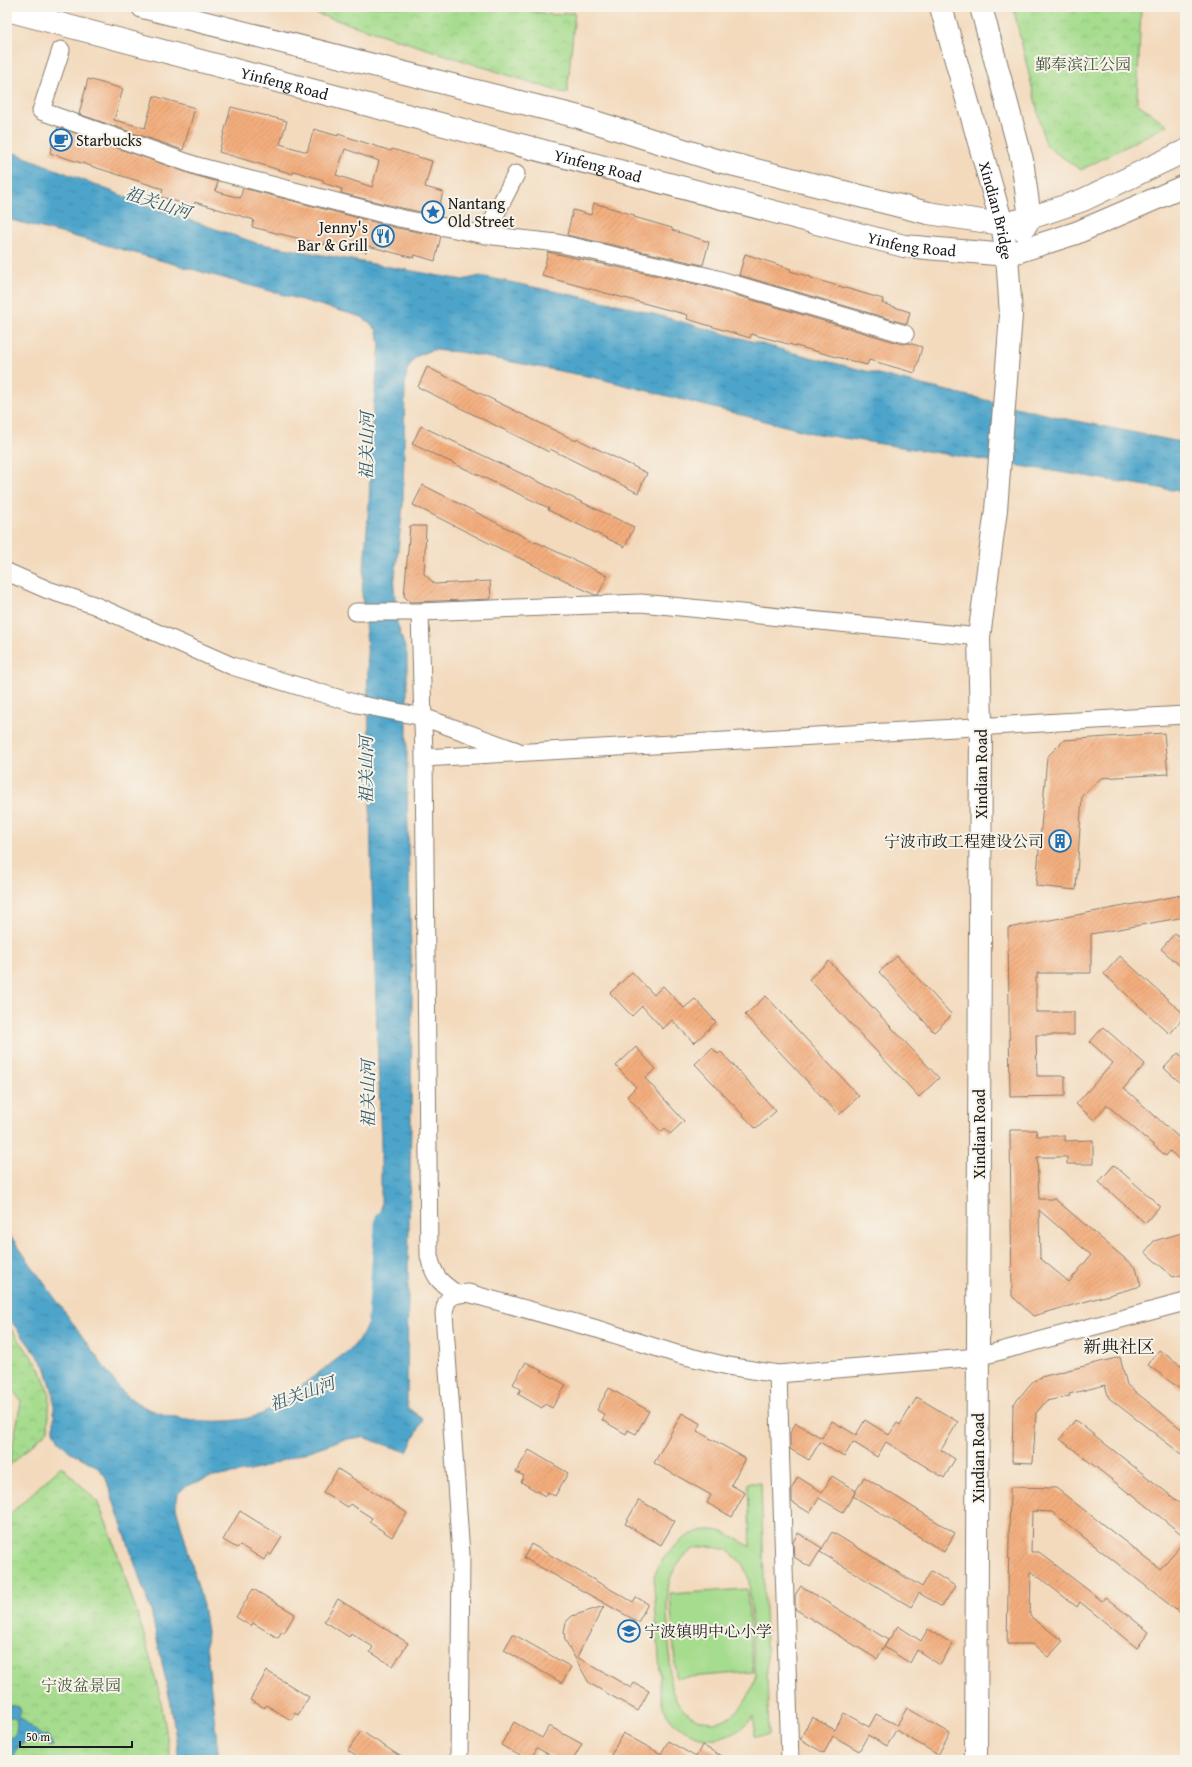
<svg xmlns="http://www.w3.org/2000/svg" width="1192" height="1767" font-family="'Gentium Book Plus','Noto Serif SC',serif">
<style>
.park{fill:url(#park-crowns);stroke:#607c54}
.pitch{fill:#a5dc8d;stroke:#607c54;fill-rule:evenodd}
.water{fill:url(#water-ripples);stroke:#346073}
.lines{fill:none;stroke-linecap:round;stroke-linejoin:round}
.canal{stroke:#4da4ca;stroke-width:16}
.building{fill:url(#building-hatch);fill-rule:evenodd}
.minor-casing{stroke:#887b6c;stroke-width:19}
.major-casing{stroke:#887b6c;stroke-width:24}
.minor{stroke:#fff;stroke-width:17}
.major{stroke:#fff;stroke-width:22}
.labels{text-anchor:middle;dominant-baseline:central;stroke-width:4;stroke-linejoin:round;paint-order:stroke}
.park-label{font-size:16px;fill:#45563e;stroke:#f7f3e8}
.street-label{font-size:16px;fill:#1c1c1c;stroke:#f7f3e8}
.poi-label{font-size:16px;fill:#1c1c1c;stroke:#f7f3e8;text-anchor:start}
.water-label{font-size:17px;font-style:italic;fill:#32596a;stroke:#f7f3e8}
.quarter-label{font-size:18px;fill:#1c1c1c;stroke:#f7f3e8}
</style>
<defs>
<pattern id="park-crowns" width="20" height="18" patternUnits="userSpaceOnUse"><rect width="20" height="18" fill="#a5dc8d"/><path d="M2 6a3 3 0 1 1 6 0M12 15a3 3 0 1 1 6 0" fill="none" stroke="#8dbc79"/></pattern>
<pattern id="water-ripples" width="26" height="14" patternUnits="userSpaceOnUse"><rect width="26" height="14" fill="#4da4ca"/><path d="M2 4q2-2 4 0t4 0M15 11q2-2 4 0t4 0" fill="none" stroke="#3f85a3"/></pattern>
<pattern id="building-hatch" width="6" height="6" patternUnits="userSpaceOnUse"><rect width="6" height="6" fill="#f3ad7d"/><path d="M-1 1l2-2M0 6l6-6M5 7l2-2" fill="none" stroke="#d0946b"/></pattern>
</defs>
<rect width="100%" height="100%" fill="#f7f3e8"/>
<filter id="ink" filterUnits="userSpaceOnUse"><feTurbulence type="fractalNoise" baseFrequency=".025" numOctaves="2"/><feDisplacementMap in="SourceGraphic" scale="8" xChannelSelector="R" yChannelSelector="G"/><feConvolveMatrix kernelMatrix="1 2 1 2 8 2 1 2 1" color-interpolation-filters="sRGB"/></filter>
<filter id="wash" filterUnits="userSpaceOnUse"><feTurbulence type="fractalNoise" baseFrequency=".012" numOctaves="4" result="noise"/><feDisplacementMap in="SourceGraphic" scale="16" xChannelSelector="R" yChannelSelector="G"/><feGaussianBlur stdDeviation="0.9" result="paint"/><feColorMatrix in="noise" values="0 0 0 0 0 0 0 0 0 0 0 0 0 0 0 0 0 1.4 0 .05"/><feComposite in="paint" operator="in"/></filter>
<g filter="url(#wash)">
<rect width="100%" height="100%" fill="#f3dabd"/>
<path class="park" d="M296,7H511L553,15L575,12L567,94Z
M1013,7H1141L1137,103L1167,125L1081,170L1046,146Z
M7,1324L40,1368L50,1396L48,1430L9,1466L21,1401L7,1382Z
M61,1466L97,1501L111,1534L144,1635L160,1696L171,1760H7V1517Z"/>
<path class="pitch" d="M748,1483H761L769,1736H755L754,1716C743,1730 726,1740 707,1738C687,1736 668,1722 662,1703C659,1694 660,1681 660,1672C658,1644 656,1615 654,1587C654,1582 654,1576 656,1572C665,1551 689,1528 713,1530C727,1531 739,1540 750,1547ZM709,1546L727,1550L742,1563L749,1579L755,1677C750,1703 729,1729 700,1720C691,1717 682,1710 677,1701C675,1697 672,1691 671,1687C669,1678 670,1666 670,1656C669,1632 663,1596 672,1574C676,1565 685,1554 694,1549C698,1547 704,1547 709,1546Z
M747,1589L753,1672L676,1678L670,1594Z"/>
<path class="water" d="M15,153L141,203L256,243L463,280L480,276L621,305L794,353L914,383L1062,418L1185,443V492L812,433L597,378L459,352L431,350L415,357L407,370L405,385L403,505L394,586L397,623L407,654V792L412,990L411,1123L408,1281L407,1407L423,1420L407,1452L362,1437L341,1440L255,1470L209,1478L186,1486L178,1494L176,1507L203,1605L207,1632L206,1644L219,1760H179L171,1705L151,1611L105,1476L96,1466L69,1451L60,1442L54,1431V1396L45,1366L7,1316V1231L119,1388C128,1397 137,1404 149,1409C179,1422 236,1427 266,1412L352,1348L363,1334L381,1293V1146L371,858L367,643L362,594L369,504L372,421L380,344L376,329L362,317L99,243L7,219V155Z
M7,1705L19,1707L21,1711L19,1715L20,1717L42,1736L47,1735L53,1746L50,1747L48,1743L28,1740L18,1747L12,1760H7V1736L9,1738C18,1736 16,1728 17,1721L13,1717H7Z"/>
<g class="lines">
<path class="canal" d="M375,1325L383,1219"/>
</g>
<g id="blocks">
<path class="building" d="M88,79L123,89L114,120L145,128L154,96L195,108L183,150L79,114Z
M231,107L287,121L280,144L307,152L314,129L338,136V134L391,151L392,149L432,161L425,187L443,192L437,215L401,208L341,193L342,189L323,183V180L294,171L293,174L219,152ZM345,149L379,161L372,187L336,175Z
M58,127L194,175L218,182L215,191L240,198L243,188L397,228L441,236L435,261L415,255L414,258L368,246L366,252L325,241V245L252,227L254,220L195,202L194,207L161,197L163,189L50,153Z
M594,203L634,215V217L672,228V230L709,242L703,265L567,235L573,210L591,215Z
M548,252L708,287L902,344L909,343L922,347L915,373L869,360L867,365L751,334L750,338L687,319L688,315L542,276Z
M745,254L791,269L790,271L811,277V278L883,299L882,303L910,312L907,324L739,275Z
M427,367L576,441L577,439L647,473L638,493L550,449L549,452L418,387Z
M421,426L634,527L625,547L548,510L549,508L412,444Z
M423,485L536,543V542L608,576L598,595H595L505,551L413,505Z
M410,526H426L424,574L435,584L490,581L491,599L410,602L404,596Z
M1164,733L1168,774L1101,778L1082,796L1076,890L1036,886L1047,757L1064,740Z
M1182,895L1185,917L1091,934V973H1037V978H1036V1012H1074V1035H1036L1037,1076H1065V1096L1010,1097L1008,928Z
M1175,933L1185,941V970L1161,949Z
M897,956L952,1015L934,1032L879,972Z
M1120,956L1185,1015L1170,1034L1104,974Z
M829,961L939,1078L919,1097L809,979Z
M632,972L654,995L663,986L684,1008L695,999L716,1022L694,1043L672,1020L663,1029L642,1006L632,1016L610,993Z
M766,996L859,1096L839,1115L745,1015Z
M1103,1027L1145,1064L1124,1088L1185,1143V1165L1170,1151L1166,1156L1107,1105L1094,1120L1076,1104L1113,1063L1090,1042Z
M636,1047L656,1069L645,1078L684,1121L670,1134L665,1128L661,1132L627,1096L636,1087L616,1066Z
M712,1048L718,1054L721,1052L776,1111L756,1129L695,1064Z
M1178,1053L1185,1060V1087L1164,1068Z
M1010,1130H1036L1037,1136H1065V1141L1093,1140V1164H1067V1157H1037L1039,1199H1055L1136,1268L1141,1286L1033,1316L1012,1296ZM1039,1210L1091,1255L1069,1282L1040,1258Z
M1114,1165L1160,1206L1145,1223L1099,1182Z
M1185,1232V1274L1173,1277L1145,1252L1154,1241Z
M1159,1350L1185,1368V1383L1180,1389L1148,1365Z
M1120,1357L1127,1385L1185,1432V1457L1109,1398L1105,1385L1069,1394L1070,1396L1046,1401L1036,1413L1033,1463L1012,1462L1013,1405L1033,1381L1042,1378L1041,1377Z
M526,1362L566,1385L552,1408L545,1404L542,1408L518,1394L521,1389L513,1384Z
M609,1388L649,1411L636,1434L628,1430L626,1434L602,1420L605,1415L597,1410Z
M917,1397L958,1422L941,1450L955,1459L944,1478L886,1442L877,1457L853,1442L844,1457L820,1442L809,1460L790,1449V1433L796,1423L822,1438L832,1421L856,1435L865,1420L889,1435L897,1423L900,1425Z
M682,1413L701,1424L697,1431L745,1458L731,1485L745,1493L732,1517L707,1503L711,1495L654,1463Z
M1075,1420L1185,1507V1537L1131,1493L1130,1494L1060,1439Z
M529,1450L568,1473L555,1496L547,1492L545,1496L521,1482L524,1476L516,1472Z
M338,1469L407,1513L392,1537L369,1522L372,1518L350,1504L348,1507L323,1492Z
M832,1476L856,1491L843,1512L819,1498L810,1513L792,1502V1488L798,1477L822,1492Z
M864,1477L955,1533L944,1552L853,1496Z
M1012,1487L1056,1488L1160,1569L1185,1540V1617L1052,1512L1032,1511L1031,1552H1039L1102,1601L1105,1597L1149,1632L1137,1648L1080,1602L1077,1607L1031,1571L1030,1616L1063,1641L1048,1657L1033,1644H1007L1010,1489Z
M639,1500L675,1521L661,1545L625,1524Z
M240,1511L282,1537L271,1555L268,1553L264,1560L240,1545L237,1548L223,1540Z
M832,1532L922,1587L931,1571L955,1586L942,1607L919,1593L911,1607L820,1552Z
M798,1533L822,1548L810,1567L794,1557L793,1542Z
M531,1544L633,1602L636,1597L648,1604L638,1622L524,1558Z
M801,1586L888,1640L877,1659L795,1609V1595Z
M253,1589L295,1614L284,1633L282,1631L278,1638L253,1623L251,1626L236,1617Z
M338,1599L408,1643L393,1666L370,1652L373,1647L351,1633L349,1637L324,1621Z
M604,1606L577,1657L631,1688L634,1683L649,1691L638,1711L589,1683L565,1640L564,1632L566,1622L572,1616Z
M898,1626L921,1641L928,1629L953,1644L940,1665L917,1650L910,1663L884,1647Z
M513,1634L571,1667L562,1683L504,1650Z
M267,1671L309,1697L298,1715L295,1713L291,1720L266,1705L265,1708L250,1700Z
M907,1708L950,1733L938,1755L896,1730L887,1746L868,1735L859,1751L833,1736L824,1753L800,1739L812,1717L835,1730L844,1713L869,1727L876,1714L897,1725Z
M514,1722L542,1738L549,1726L582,1744L573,1760H559L537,1748L530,1760H527L501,1745Z
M361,1731L406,1760H362L348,1751Z
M623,1733L661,1754L668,1741L696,1757L702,1745L728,1760H620L611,1755Z"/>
</g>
</g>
<g filter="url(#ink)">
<use href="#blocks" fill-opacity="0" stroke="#887b6c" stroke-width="1"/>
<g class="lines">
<g class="minor-casing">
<path id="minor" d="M61,50L41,111L197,166L399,218L485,235L557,243L710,277L905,334
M485,235L516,174
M7,572L48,590L94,605L232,666L357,704L423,717L517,751
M356,612H420L641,603L979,637
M420,612L424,758L1185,715
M424,758L429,1256C434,1277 439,1282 457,1294
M778,1374L790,1760
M459,1760L461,1555L444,1313C446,1296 453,1294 468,1293L597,1329L677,1354L728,1366L778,1374L978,1357L1185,1302"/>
</g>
<g class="major-casing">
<g id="major">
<path d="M143,7L579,117L715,160L928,213L1002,224L1030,218L1083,200L1185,151"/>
<path id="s1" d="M941,7L1002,224L1007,255L1011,315L996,510L979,637L981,726L976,1760"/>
<path d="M981,7L1022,160L1030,218L1023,230"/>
<path id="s2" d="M7,10L904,246L1007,255L1076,233L1185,186"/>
</g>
</g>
<use href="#minor" class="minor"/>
<use href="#major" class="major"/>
</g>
</g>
<defs>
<g id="cafe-ring" transform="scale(1.15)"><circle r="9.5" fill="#f7f3e8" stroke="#1f6fb2" stroke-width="1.5"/><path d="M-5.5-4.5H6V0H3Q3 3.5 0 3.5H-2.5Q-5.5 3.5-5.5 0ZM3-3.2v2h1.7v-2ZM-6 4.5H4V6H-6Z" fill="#1f6fb2"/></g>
<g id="sight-ring" transform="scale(1.15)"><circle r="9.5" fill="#f7f3e8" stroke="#1f6fb2" stroke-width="1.5"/><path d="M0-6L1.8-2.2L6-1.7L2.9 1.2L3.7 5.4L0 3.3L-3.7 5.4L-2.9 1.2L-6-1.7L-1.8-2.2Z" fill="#1f6fb2"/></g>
<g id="restaurant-ring" transform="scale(1.15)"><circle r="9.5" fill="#f7f3e8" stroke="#1f6fb2" stroke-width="1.5"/><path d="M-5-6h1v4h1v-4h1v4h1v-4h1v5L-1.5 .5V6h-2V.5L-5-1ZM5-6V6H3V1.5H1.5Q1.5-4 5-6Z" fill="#1f6fb2"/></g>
<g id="building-ring" transform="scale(1.15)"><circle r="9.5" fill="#f7f3e8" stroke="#1f6fb2" stroke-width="1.5"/><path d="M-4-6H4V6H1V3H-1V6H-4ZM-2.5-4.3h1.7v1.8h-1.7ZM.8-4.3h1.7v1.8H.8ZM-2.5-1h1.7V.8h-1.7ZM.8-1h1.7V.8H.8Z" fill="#1f6fb2"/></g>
<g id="school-ring" transform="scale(1.15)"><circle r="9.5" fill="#f7f3e8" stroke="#1f6fb2" stroke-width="1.5"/><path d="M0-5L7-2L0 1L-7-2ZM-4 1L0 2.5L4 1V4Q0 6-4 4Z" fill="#1f6fb2"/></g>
</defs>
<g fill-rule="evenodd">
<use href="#cafe-ring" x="61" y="140"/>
<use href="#sight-ring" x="433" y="212"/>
<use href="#restaurant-ring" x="383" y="236"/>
<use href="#building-ring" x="1060" y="841"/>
<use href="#school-ring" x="629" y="1631"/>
</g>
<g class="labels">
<g class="park-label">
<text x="1083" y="64">鄞奉滨江公园</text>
<text x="81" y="1685">宁波盆景园</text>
</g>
<g class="street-label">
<text stroke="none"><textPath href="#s2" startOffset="287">Yinfeng Road</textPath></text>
<text stroke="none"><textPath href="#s2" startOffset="611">Yinfeng Road</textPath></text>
<text stroke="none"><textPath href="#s1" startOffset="211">Xindian Bridge</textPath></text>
<text stroke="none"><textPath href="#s2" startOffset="935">Yinfeng Road</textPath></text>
<text transform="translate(981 774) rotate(-90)">Xindian Road</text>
<text transform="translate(979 1134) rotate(-90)">Xindian Road</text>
<text transform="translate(978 1458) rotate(-90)">Xindian Road</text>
</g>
<g class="poi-label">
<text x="76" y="140">Starbucks</text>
<text x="448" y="203">Nantang<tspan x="448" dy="18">Old Street</tspan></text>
<text x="368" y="227" text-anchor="end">Jenny's<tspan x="368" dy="18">Bar &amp; Grill</tspan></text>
<text x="1044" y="841" text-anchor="end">宁波市政工程建设公司</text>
<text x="644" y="1631">宁波镇明中心小学</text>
</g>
<g class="water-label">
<text transform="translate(158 202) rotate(18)">祖关山河</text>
<text transform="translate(366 446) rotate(-89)">祖关山河</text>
<text transform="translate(365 770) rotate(-90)">祖关山河</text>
<text transform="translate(367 1094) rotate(-90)">祖关山河</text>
<text transform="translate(302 1393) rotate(-20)">祖关山河</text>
</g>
<g class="quarter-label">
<text x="1119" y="1346">新典社区</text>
</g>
</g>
<rect width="1192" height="1767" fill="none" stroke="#f7f3e8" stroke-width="24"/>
<path d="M20 1741v6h112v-6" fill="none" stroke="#1c1c1c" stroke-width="2"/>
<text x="26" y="1741" font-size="12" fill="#1c1c1c" stroke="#f7f3e8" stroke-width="3" paint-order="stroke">50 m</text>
</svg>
